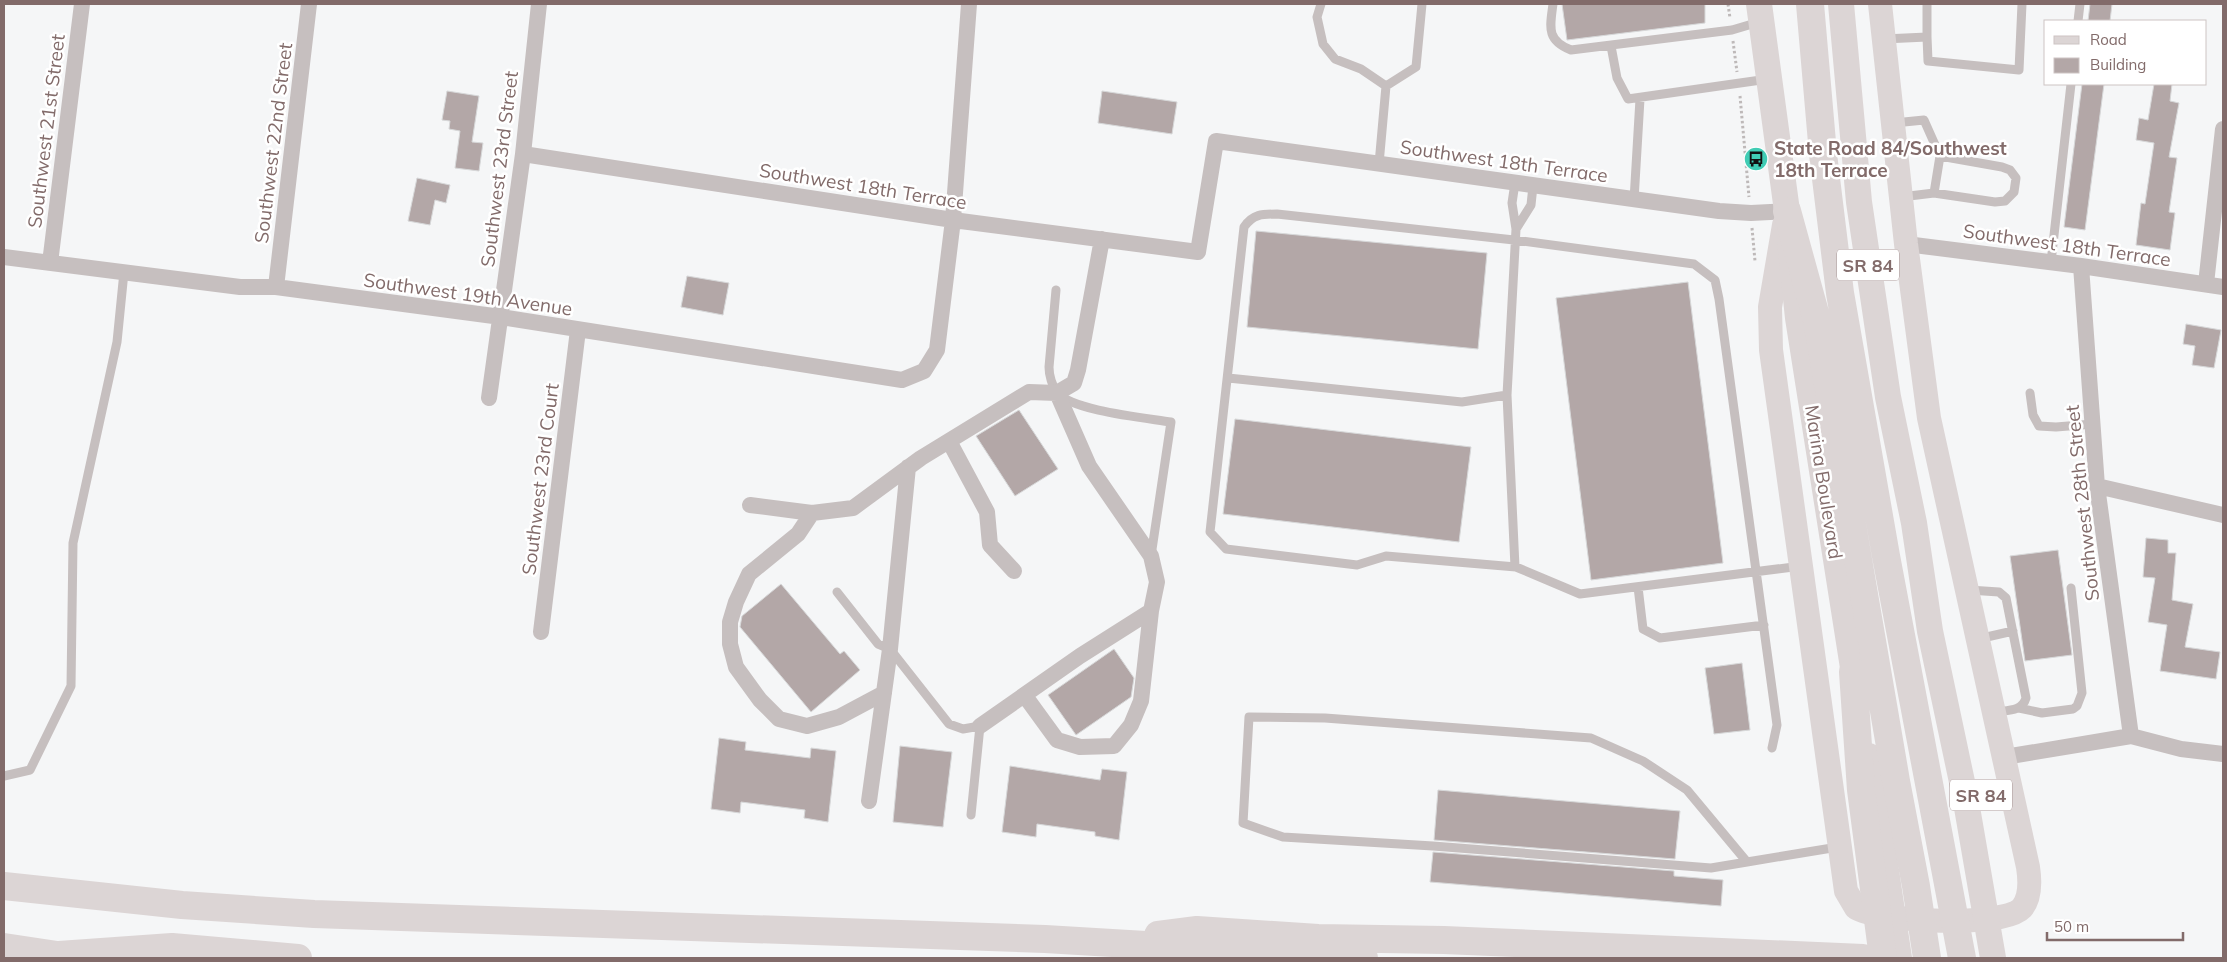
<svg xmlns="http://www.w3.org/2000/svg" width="2227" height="962" font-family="Mulish,sans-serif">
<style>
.building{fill:#b3a7a7;stroke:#d7d8d9}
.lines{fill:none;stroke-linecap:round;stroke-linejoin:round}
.path{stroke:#beb9b9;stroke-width:3;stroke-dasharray:2.5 2.5;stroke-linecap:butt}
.service{stroke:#c6bfbf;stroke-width:9}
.minor{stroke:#c6bfbf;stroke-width:16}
.secondary{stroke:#dcd5d5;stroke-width:24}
.primary{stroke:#dcd5d5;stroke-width:26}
.motorway{stroke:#dcd5d5;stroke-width:28}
.labels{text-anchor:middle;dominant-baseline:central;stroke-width:5;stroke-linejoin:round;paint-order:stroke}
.shield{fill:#fff;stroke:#a89797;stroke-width:1}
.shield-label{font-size:18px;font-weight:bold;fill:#826b6a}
.street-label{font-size:19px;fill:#826b6a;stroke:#fff}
.poi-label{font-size:19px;font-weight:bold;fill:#826b6a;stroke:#fff;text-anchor:start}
</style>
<rect width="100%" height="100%" fill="#f5f6f7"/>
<path class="building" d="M1562,4H1705V23L1567,40Z
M2090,4H2112L2110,21H2088Z
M2082,84H2104L2085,230L2064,227Z
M2154,84H2172L2170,101L2179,103L2169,157L2177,158L2169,212L2175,213L2170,250L2136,245L2141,203L2145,204L2154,143L2136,140L2139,118L2148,120Z
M447,91L479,96L472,142L483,143L479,171L455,168L460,131L449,129L450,121L442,120Z
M1102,91L1177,102L1172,134L1098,123Z
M417,178L450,185L446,203L435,200L430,225L408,221Z
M1256,231L1487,253L1478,349L1247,327Z
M687,276L729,283L723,315L681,307Z
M1688,282L1723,563L1591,580L1556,298Z
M2186,324L2221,330L2214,368L2192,365L2195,346L2183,344Z
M1019,410L1058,469L1015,496L976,436Z
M1235,419L1471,447L1459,542L1223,514Z
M2146,538L2168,540V553H2176L2172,600L2193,604L2185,647L2220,652L2216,679L2160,671L2167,625L2148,622L2155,578L2143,577Z
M2058,550L2072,655L2025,661L2010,556Z
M781,584L840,654L844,651L860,670L811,712L740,627L742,616Z
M1114,649L1134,678L1131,697L1076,735L1048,695Z
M1742,663L1750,730L1714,734L1705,668Z
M719,738L746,742L745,750L810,758L811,748L836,751L828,822L804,818L805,810L741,802L740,813L711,809Z
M900,746L952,752L943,827L893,822Z
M1010,766L1100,780L1102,769L1127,772L1119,840L1095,836V832L1037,824L1036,837L1002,832Z
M1438,790L1680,811L1675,859L1434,840Z
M1433,852L1674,871V876L1723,880L1721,906L1430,882Z"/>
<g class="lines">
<path class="path" d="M1728,4L1730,18
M1733,41L1737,72
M1740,96L1749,197
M1752,228L1755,261"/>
<path class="service" d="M1321,4L1317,17L1323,44L1335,59L1361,69L1386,86L1379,164
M1553,4C1550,27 1546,40 1571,50L1732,30L1759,22
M1927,4V37
M2078,21L2080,4
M1884,39L1927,37L1928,61L2019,70L2022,4
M1611,46L1617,78L1628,99L1768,79
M1386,86L1416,67L1422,4
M1894,123L1924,120L1940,156L2002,167L2010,170L2016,178L2014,192L2005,201L1995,202L1934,193L1901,197
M1515,183L1512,203L1516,229L1507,395L1515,567
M1934,193L1940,156
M1634,200L1640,99
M1516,229L1531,205L1533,186
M2051,262L2071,84
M1056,290L1049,367C1049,375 1052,386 1057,392C1071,411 1147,418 1171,422L1151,556
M1228,378L1462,402L1507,395
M2030,393L2033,415L2039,426L2056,427L2093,424
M1638,587L1643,629L1660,638L1764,625
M1969,590L1999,592L2006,598L2026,698C2022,712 2007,710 1995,712
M837,592L878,644L890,649L949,724L963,729L980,726L971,815
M1978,639L2013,631
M2019,708L2042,713L2073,709L2077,706L2082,693L2071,588
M1772,748L1777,725L1719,299L1715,280L1694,264L1514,240L1277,214C1262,214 1253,214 1244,227L1210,532L1226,549L1357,565L1386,556L1516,567L1580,594L1801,566
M4,776L30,770L71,686L73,543L117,342L124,272
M1747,862L1711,868L1433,846L1283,837L1243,823L1249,717L1325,718L1591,738L1643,761L1687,790L1747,862L1838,847"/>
<path class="minor" d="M523,154L953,220L1198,252L1216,141L1719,211L1751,213L1787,211
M1906,244L2081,266L2223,287
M4,257L240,287H276L501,317L902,380L924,371L937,350L953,220L969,4
M50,263L82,4
M2081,266L2097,486L2131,736
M2206,284L2223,129
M276,287L309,4
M489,398L523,154L539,4
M949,441L987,512L990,545L1014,571
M2097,486L2223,515
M750,505L812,513
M541,632L578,330
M884,693L839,717L807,726L779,719L760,700L736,667L730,644V622L736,602L749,574L798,534L812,513L853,508L921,458L1029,392L1057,393
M1025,696L1057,740L1080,747L1114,746L1131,725L1141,701L1151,611
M980,726L1080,656L1151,611L1157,582L1151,556L1089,466L1057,393L1074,383L1078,370L1102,239
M2005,757L2131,736L2181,749L2223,754
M869,801L890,649L908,467"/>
<path class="secondary" d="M1784,225L1770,307L1771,350L1846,891L1856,908C1880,922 2003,928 2022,908C2031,897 2030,880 2028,867L1929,418L1906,244L1880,4"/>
<path class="primary" d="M1759,4L1787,211L1798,318L1857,693
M1841,4L1859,202L1888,397L1914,523L1930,631L1965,796L1993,958
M1869,756L1899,958"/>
<path class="motorway" d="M1810,4L1823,154L1840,293L1886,556L1962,958
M1787,211L1817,320L1896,781L1916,886L1927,958
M1853,672L1861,790L1883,958
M4,886L182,905L314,914L1045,939L1364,958
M1158,935L1197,930L1318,938L1444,940L1863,958
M4,947L77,958
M59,955L172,947L298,958"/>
</g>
<defs>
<g id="bus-disc" transform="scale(1.25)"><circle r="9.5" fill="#40ccb4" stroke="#fff"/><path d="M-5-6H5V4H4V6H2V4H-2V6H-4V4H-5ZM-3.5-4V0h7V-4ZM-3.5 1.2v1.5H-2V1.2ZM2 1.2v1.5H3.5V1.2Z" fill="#111"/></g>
</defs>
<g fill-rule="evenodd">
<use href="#bus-disc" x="1756" y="159"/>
</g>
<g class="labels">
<g class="shield">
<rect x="1837" y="249.5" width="62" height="31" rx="4"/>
<rect x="1950" y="779.5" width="62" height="31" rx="4"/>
</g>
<g class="shield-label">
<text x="1868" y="265">SR 84</text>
<text x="1981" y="795">SR 84</text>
</g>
<g class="street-label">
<text transform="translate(46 131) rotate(-83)">Southwest 21st Street</text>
<text transform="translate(273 143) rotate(-83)">Southwest 22nd Street</text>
<text transform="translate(1504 161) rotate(8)">Southwest 18th Terrace</text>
<text transform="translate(499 169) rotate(-83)">Southwest 23rd Street</text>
<text transform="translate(863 186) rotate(9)">Southwest 18th Terrace</text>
<text transform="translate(2067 245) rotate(8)">Southwest 18th Terrace</text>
<text transform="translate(468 294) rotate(8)">Southwest 19th Avenue</text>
<text transform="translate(540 479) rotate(-83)">Southwest 23rd Court</text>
<text transform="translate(1824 482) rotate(81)">Marina Boulevard</text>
<text transform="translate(2082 503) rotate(-96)">Southwest 28th Street</text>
</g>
<g class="poi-label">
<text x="1774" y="148">State Road 84/Southwest<tspan x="1774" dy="22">18th Terrace</tspan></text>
</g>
</g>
<rect width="2227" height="962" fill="none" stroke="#826b6a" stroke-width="10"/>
<rect x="2044" y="20" width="162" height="65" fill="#ffffff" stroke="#cdc4c3"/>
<rect x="2054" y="36" width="25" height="8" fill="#dcd5d5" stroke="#cdc4c3"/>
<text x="2090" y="45" font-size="15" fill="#826b6a">Road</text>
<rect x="2054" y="58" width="25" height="15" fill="#b3a7a7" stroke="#cdc4c3"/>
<text x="2090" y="70" font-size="15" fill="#826b6a">Building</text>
<path d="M2047 932v8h136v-8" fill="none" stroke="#826b6a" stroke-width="2.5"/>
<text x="2054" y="932" font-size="15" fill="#826b6a" stroke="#ffffff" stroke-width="4" paint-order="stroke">50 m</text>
</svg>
